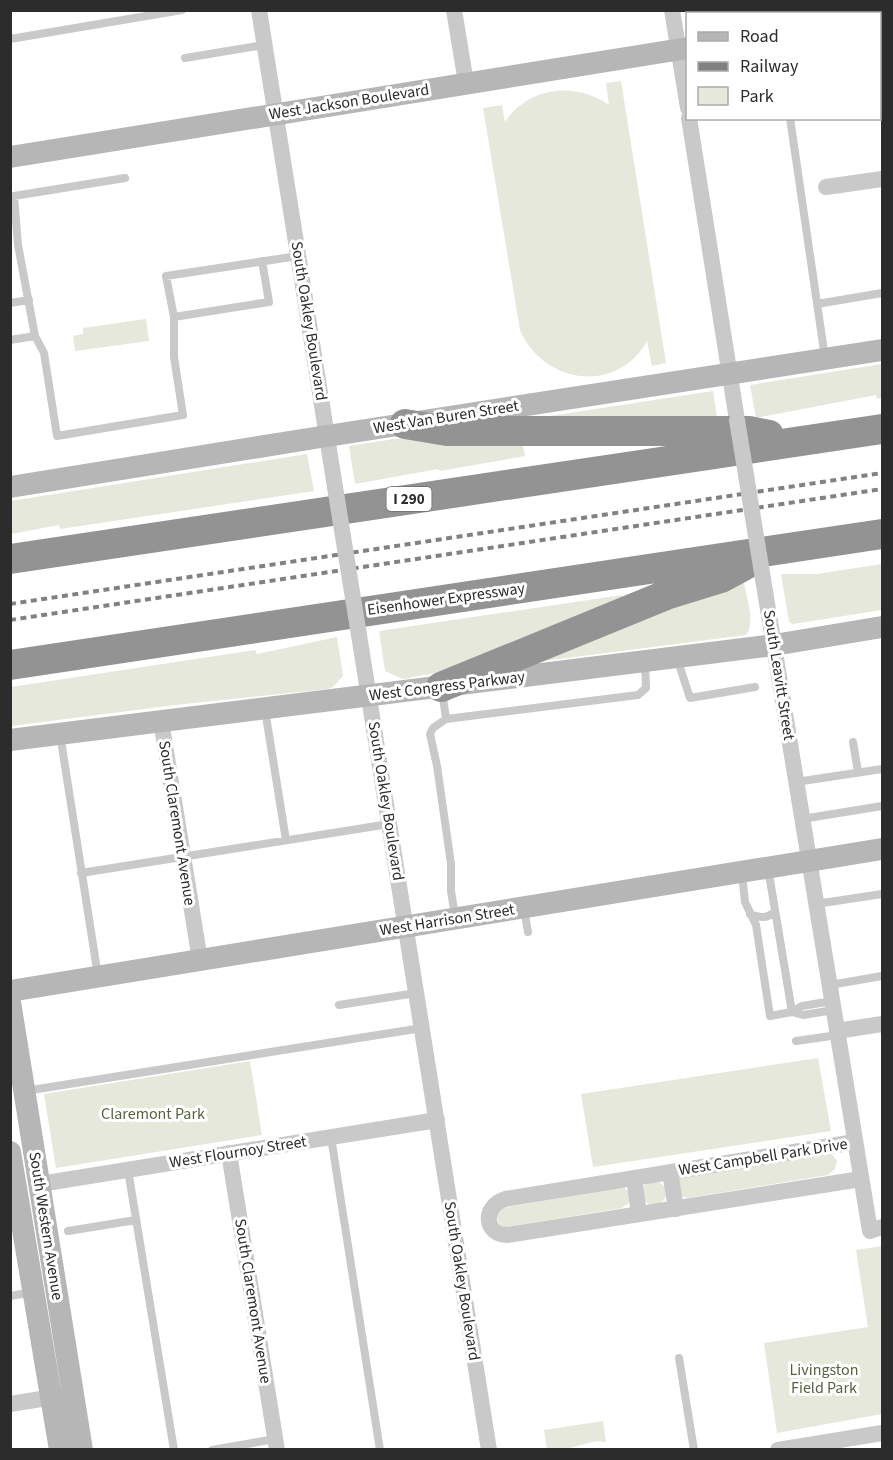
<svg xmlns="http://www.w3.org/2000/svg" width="893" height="1460" font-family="'Source Sans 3',sans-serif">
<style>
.green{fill:#e5e8db}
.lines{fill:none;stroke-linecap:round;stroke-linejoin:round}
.lane{stroke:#c9c9c9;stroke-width:8}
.street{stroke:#c9c9c9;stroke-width:16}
.secondary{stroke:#b6b6b6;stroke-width:22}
.highway{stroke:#939393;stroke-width:30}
.rail{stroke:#818181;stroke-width:4;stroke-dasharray:6 4.5;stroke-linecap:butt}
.street-bridge{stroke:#c9c9c9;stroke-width:16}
.labels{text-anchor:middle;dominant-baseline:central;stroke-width:6;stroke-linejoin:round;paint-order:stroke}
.shield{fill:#fff;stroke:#6b6b6b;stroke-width:1.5}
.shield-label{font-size:15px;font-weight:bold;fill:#2c2c2c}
.street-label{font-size:16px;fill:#2c2c2c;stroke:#fff}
.park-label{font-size:16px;fill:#57623f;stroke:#fff}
</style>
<rect width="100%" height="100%" fill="#fff"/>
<path class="green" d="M621,81L666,363L652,366L647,341C617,395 543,384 520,330L483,108L502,105L505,122C528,87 575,81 609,105L606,83Z
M146,319L149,341L75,351L73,336L83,334V328Z
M882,364V398L877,399L876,395L756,418L750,385Z
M713,391L718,423L550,416Z
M427,438L523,446L525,456L440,471L438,469L355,484L349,446L394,439Z
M307,454L314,491L60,529L59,525L11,534V501Z
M882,564V610L793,624L789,622L781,574H817Z
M744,582C746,597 756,622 746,635L520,664Z
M622,595L624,603L456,669L403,679L385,671L379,631Z
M337,637L343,676L333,687L328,689L175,705L11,726V687L255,650L257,654Z
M818,1058L831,1131L593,1167L581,1094Z
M250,1061L262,1135L56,1168L44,1094Z
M832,1154L837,1161L835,1169L828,1175L688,1198L681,1196L678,1180L685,1175Z
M642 1193a12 12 0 1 1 24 0a12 12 0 1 1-24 0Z
M623,1187L629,1192V1203L622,1208L506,1227L500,1225L496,1217L497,1209Z
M882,1246V1414L777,1433L764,1343L868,1327L856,1250Z
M603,1421L606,1442L597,1441L565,1449H547L544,1430Z"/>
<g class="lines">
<path class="lane" d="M774,10V14
M10,39L182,10
M185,58L264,45
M790,118L825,358
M125,178L14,196L18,245L35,336L44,353L57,436L183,415L174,357V317L166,276L298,256
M10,303L29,300
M817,304L882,293
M174,317L269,302L262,261
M10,340L35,336
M677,658L690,698L755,687
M442,690L446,719L638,695L646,688L645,662
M265,710L286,840
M446,719L433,728L430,734L437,766L451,864V891L455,916
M60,734L98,976
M853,742L858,772
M796,782L882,769
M802,819L882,806
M768,868L792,1012
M81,873L389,824
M742,874L745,902L756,925L770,1016L792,1012L802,1006L832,1001
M816,904L882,894
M524,909L528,932
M750,914C760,918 768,919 775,911
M830,985L882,976
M339,1005L416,993
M792,1012L803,1015L834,1010
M796,1041L838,1035
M25,1091L422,1028
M331,1137L380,1450
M128,1170L174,1450
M68,1231L136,1220
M10,1296L33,1292
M679,1358L694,1450
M212,1450L275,1439"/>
<path class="street" d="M259,10L335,487
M454,10L466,83
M672,10L688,108
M689,118L737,420
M826,187L882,179
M763,579L870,1231L882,1227
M359,635L489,1450
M161,721L200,960
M837,1031L882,1024
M855,1142L505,1199C483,1206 483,1234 507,1235L861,1179
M229,1153L277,1450
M670,1172L676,1209
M634,1178L639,1214
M40,1184L437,1120
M10,1404L60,1396
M778,1450L882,1433"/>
<path class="secondary" d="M880,17H882
M10,157L688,48
M10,487L327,436L882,350
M10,740L774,645L882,627
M10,991L882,849
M10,1002L82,1450
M10,1152L60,1450"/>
<path class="highway" d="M405,424L447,431H749L769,435
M10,559L882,429
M10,665L882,534
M441,687L666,595L721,578L747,564"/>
<path class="rail" d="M10,604L882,473
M10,620L882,489"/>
<path class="street-bridge" d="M737,420L763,579
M335,487L359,635"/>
</g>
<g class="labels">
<rect class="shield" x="386.5" y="487" width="45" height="24" rx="4.5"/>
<g class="shield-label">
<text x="409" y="499">I 290</text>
</g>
<g class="street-label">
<text transform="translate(349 102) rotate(-9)">West Jackson Boulevard</text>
<text transform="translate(309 321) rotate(81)">South Oakley Boulevard</text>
<text transform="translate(446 417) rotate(-9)">West Van Buren Street</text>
<text transform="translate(446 599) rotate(-8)">Eisenhower Expressway</text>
<text transform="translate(779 675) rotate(81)">South Leavitt Street</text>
<text transform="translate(447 686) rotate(-7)">West Congress Parkway</text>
<text transform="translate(386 801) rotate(81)">South Oakley Boulevard</text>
<text transform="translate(177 823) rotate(81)">South Claremont Avenue</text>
<text transform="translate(447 920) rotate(-9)">West Harrison Street</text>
<text transform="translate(238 1152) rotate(-9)">West Flournoy Street</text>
<text transform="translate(763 1157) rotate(-9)">West Campbell Park Drive</text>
<text transform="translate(46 1226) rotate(81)">South Western Avenue</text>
<text transform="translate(462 1281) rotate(81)">South Oakley Boulevard</text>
<text transform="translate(253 1301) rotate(81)">South Claremont Avenue</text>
</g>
<g class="park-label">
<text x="153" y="1114">Claremont Park</text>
<text x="824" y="1370">Livingston<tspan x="824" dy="18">Field Park</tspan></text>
</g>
</g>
<rect width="893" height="1460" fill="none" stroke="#2c2c2c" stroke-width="24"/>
<rect x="686" y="12" width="195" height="108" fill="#ffffff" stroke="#ababab" stroke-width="1.5"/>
<rect x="698" y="32" width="30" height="9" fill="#b6b6b6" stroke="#ababab" stroke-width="1.5"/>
<text x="740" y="42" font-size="18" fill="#2c2c2c">Road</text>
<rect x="698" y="62" width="30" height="9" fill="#818181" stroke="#ababab" stroke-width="1.5"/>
<text x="740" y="72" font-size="18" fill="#2c2c2c">Railway</text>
<rect x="698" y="87" width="30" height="18" fill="#e5e8db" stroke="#ababab" stroke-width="1.5"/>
<text x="740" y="102" font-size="18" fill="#2c2c2c">Park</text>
</svg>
